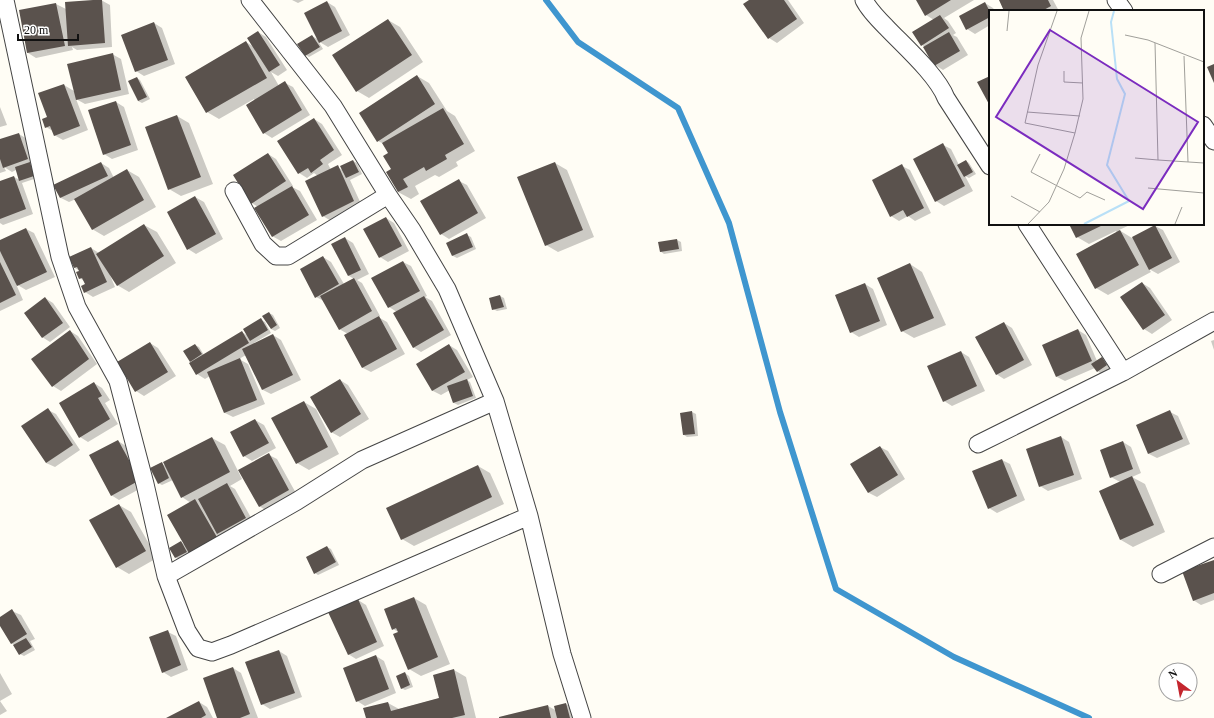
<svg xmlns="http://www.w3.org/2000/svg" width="1214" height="718" font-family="Georgia,serif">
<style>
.shadow{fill:#0003}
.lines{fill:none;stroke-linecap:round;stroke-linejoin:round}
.stream{stroke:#3f96cf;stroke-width:6}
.building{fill:#5a524d}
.street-casing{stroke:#444;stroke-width:19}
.street{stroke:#fff;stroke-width:17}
.inset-river{fill:none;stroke:#b9e0f7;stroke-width:2}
.inset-road{fill:none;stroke:#a09f9a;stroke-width:1}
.view{fill:#7b2cbf;fill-opacity:0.15;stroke:#7b2cbf;stroke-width:2}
.inset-edge{fill:none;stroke:#111;stroke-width:2}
</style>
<rect width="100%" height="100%" fill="#fffdf5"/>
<path class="shadow" d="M101,0L110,5L112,47L77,50L72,47L73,50L36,58L28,53L20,11L56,4L66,9Z
M292,0H304L298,3Z
M750,0H788L804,23L777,43L769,38L745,4Z
M917,0H974L944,18L948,21L956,33L953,35L957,37L968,55L943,70L935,65L925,48V47L922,45L934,20L926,15Z
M1000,0H1053L1059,11H1006Z
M327,2L335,7L350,35L328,47L318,41L323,49L309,57L306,55L312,36L319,40Z
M985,3L993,8L995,11H990V25L975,34L967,29Z
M388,20L400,27L423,62L369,98L357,91Z
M154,23L162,28L175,64L144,76L136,71Z
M258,32L266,37L287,70L278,76L271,72L279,86L285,83L293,87L310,115L272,138L264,133L254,99L219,119L207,112L187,77L246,42L254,47Z
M112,54L121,59L129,94L85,104L76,99L88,130L63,140L54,135L53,131L46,127L48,117L39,94L64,85L74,91Z
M417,76L429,83L447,111L455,116L475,151L456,162L458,166L439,177L435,175L415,186L419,194L411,199L398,192L392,170L390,154L384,144L378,141Z
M137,78L140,80L150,99L142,103L138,101Z
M116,102L124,107L138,150L112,159L104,154Z
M0,107L7,125L0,127Z
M177,116L189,123L213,184L181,196L169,189Z
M314,119L322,124L342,155L328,164L331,170L337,167L343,170L353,161L357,163L362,174L350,180L362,206L331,221L323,216L318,176L314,173L307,178L299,173Z
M19,134L27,139L37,178L22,183L33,214L3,225L0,223V182L14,177L20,180L16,170L12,172L4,167L6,171L0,173V140Z
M943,145L951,149L959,165L966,161L969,163L976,174L969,178L965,176L973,191L944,206L936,201Z
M268,154L276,159L293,186L292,187L300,191L317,220L281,241L272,236L258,207L252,203Z
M101,163L109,168L114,178L127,170L139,177L156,207L104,236L92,229L76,199L69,202L61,198L55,185Z
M555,163L567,170L594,237L558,252L546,245Z
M902,166L910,170L931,213L915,221L908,216L899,221L891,216Z
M459,181L467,185L486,218L449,239L441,234Z
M195,197L204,202L223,239L196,254L188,249Z
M386,218L394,223L409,251L388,262L380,257Z
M1070,224H1132L1119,230L1132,238L1155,226L1163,230L1180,262L1158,274L1149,269L1151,272L1108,295L1096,288L1117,233L1116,231L1089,244L1077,237Z
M144,225L157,232L176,263L129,292L117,285L111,275H110L115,287L93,297L85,292L86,285L84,281L80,278V271L75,268L70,257L91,248L99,253Z
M26,229L34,233L55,277L26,290L16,284L23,300L0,311V251L2,252L0,248V241Z
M467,235L471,237L476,249L457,258L453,256L448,243Z
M345,238L353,243L369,274L357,280L362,283L380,316L378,317L387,322L405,354L371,372L363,368L345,336L348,334L339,329L324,301L316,297L323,257L331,262L344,284L354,279L349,276Z
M677,240L681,242L682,251L664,254L660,251Z
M403,262L411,266L427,296L425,297L432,301L451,335L421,352L413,347L397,312L389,307Z
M910,264L922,272L946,325L914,338L902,331Z
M1142,283L1150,288L1172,320L1152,334L1144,329Z
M865,284L873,289L887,325L859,337L851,332Z
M500,296L504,298L507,309L497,311L493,309L491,299Z
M45,298L53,303L70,327L50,342L42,337Z
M269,313L273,315L280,328L275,331L271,329Z
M261,320L265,322L271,333L254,343L255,344L273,335L281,340L301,380L271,394L263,390L246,355L239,359L248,364L265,404L233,417L225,413L210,376L205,379L197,374L192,362L191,361L195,345L199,347L204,355L242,332L248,336Z
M1004,323L1012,328L1032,365L1004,379L996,374Z
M1078,330L1086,335L1097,361L1102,358L1105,360L1110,368L1101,374L1095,368L1065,381L1057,377Z
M70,331L78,336L97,364L61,391L53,386Z
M1214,340V350L1211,341Z
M150,343L158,348L176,376L144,396L136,391Z
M449,345L457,350L473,377L467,380L470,382L476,398L458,405L454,403L450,390L441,395L433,391L417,364Z
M961,352L969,357L985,391L952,406L944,401Z
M340,380L348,385L369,419L340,437L331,432Z
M94,383L102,388L110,400L105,403L118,424L88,442L80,437Z
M304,402L316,409L339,454L309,470L297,463Z
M48,410L56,414L80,450L55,467L46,463Z
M692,412L696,414L698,436L687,437L684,435Z
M1170,412L1178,416L1190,444L1157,458L1149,454Z
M255,420L264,425L276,448L252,461L244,456Z
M1061,437L1069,442L1082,479L1048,491L1040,486Z
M212,438L225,445L242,479L230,486L235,489L254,523L226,538L220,535L225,544L180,560L176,558L181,542L184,544L191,503L182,497L173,480L162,485L158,483L162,464L166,466Z
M118,441L126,446L147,485L119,500L111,495Z
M1123,442L1131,447L1141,473L1132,477L1145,484L1165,532L1133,547L1121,540L1120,482L1111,477Z
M880,447L888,451L905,479L877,497L869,493Z
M269,455L277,459L297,495L267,511L259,506Z
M1002,460L1010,464L1025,500L997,513L989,508Z
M478,466L490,473L504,504L414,546L402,539Z
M119,505L131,512L157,558L129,574L117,567Z
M327,547L331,549L339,565L318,575L315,573Z
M1214,561V600L1201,605L1193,600Z
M414,598L426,605L450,664L421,676L409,669L400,633L393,629Z
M358,600L366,605L384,646L356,659L348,654Z
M12,611L21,615L35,639L30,641L35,650L24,656L20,654L14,645L11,643L0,624V618Z
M168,632L176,636L188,670L171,677L163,672Z
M279,651L287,656L302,697L270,709L262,704Z
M376,656L384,661L396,693L365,706L357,701Z
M233,668L241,673L258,718H218Z
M454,670L466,677L476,718H367L388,703L399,709L440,698Z
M0,673L12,694L0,701L7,711L0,715Z
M405,673L409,676L413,687L405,690L401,688Z
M199,702L207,707L213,718H168Z
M566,704L570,706L573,718H501L548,706L557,711Z"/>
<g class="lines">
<path class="stream" d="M546,0L578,42L678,108L729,223L780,412L836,589L954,657L1089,718"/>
</g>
<path class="building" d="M93,0H102L105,43L68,46L65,2Z
M749,0H784L797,19L768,39L743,4Z
M916,0H951L925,16Z
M999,0H1048L1051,6L1042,11H1004Z
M327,1L342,31L319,43L304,13Z
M985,2L990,12V17L966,30L959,16Z
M56,3L65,46L27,53L19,10Z
M940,15L949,28L921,46L912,32Z
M388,19L412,55L356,92L332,55Z
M154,22L168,60L135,72L121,35Z
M258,31L280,65L269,72L247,38Z
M949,32L960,51L934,66L923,47Z
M312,35L320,47L305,56L297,44Z
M246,41L267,78L206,113L185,77Z
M113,53L121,90L76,100L67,64Z
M1214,64V83L1207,67Z
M417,75L435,104L377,142L359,113Z
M990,76V106L977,82Z
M137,77L147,97L138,101L128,81Z
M285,81L302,110L263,134L246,105Z
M64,84L80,126L54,136L50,126L45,128L42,119L47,117L38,93Z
M116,101L131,145L103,155L88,110Z
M443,108L464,144L445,155L447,159L426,171L424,167L403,179L408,187L398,192L386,172L391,169L383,156L388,153L382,143Z
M177,115L201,177L168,190L145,127Z
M314,118L334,150L320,160L323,164L311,173L308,168L298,174L277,141Z
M19,133L28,159L3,168L0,159V139Z
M943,143L965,186L935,202L913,159Z
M268,153L286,181L251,204L233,175Z
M353,160L359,172L346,178L340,166Z
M966,160L973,172L964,177L957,165Z
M30,162L34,176L19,181L15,167Z
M101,162L108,176L60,198L53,185Z
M555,162L583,230L545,246L517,177Z
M902,164L924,208L907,217L903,210L890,217L872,180Z
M338,165L354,201L322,217L305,181Z
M127,169L144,200L92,230L74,199Z
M14,176L26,209L0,219V181Z
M459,179L478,213L440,235L420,201Z
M292,186L309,215L272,237L254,208Z
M195,196L216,234L187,250L167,212Z
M386,217L402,246L379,258L363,229Z
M144,224L164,256L117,286L96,254Z
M1069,224H1105L1076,238Z
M1155,225L1172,258L1149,270L1132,237Z
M26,228L47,272L17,286L0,251V240Z
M1120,230L1139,265L1095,289L1076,254Z
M467,233L473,247L452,256L446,243Z
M345,237L361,270L348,276L331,244Z
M677,239L679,249L660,252L658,242Z
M91,247L107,282L84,293L81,286L85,284L82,278L79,279L76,272L79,271L77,267L74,268L69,257Z
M323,256L339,284L315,298L300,269Z
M403,261L420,291L388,308L371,278Z
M0,262L16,295L0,303Z
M910,263L934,318L901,332L877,278Z
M354,278L372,311L339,330L320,296Z
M1142,282L1165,315L1143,330L1120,297Z
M865,283L880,321L850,333L835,295Z
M500,295L504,307L492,310L489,298Z
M424,296L444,330L413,348L393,313Z
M45,297L63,323L42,338L24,313Z
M269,312L277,325L271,329L262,316Z
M379,316L397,349L362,368L344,335Z
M261,318L268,330L250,341L243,329Z
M1004,322L1024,360L996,375L975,337Z
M1078,329L1092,361L1056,377L1042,345Z
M70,330L89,359L52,387L31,359Z
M242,331L249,343L196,375L189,363Z
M273,334L293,375L262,390L242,349Z
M150,342L168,372L135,392L117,362Z
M195,344L202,354L190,362L183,351Z
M449,344L465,372L432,391L416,364Z
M961,351L977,386L943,402L927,366Z
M1102,357L1107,365L1097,372L1091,364Z
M240,358L257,400L224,413L207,372Z
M340,379L361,414L331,433L310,397Z
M467,379L473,396L453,403L447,386Z
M94,382L102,396L98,398L110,419L79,438L59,403Z
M304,401L328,447L296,464L271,418Z
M48,408L73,445L46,463L21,426Z
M1170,410L1183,439L1148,454L1136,425Z
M692,411L695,434L683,435L680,413Z
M255,419L269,443L243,457L230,432Z
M1061,436L1074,475L1039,487L1026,449Z
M212,437L230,472L181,498L163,462Z
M118,440L140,480L111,496L89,455Z
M1123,441L1133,469L1110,478L1100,450Z
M880,446L898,475L868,493L850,464Z
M269,453L289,490L259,507L238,470Z
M1002,459L1017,496L988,509L972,471Z
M162,462L169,478L158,484L150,468Z
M478,465L492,497L401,540L386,508Z
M1132,476L1154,525L1120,540L1099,491Z
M227,483L246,518L217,534L198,499Z
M195,499L218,539L190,555L167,515Z
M119,504L146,551L116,568L89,520Z
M181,541L187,552L175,558L169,548Z
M327,546L336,562L314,574L306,557Z
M1214,560V593L1193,601L1182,571Z
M414,597L438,657L408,670L393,634L398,632L396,628L392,630L384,609Z
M358,599L377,642L348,655L328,612Z
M12,609L27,634L11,644L0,626V617Z
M168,630L181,665L162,673L149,637Z
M26,638L32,647L19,655L13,645Z
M279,650L295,693L261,705L245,662Z
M376,655L389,689L356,702L343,668Z
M233,667L250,714L240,718H217L203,678Z
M454,669L465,715L452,718H366L363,708L388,702L391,711L439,698L433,675Z
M405,672L410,685L401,689L396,676Z
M199,701L206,715L201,718H166Z
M566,703L570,718H557L554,706Z
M548,705L551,718H499V717Z"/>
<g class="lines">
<g class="street-casing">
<path id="street" d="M5,0L60,257L77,307L118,381L145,484L166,576L187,631L198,648L212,652L231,645L529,516
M250,0L333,106L388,195L412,230L447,289L495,401L529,516L562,654L582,718
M864,0C869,10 878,19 886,27C904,46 937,75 946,98L990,166
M1116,0L1124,11
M1203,125L1214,141
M234,191L263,244L276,256H288L388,195
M1027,224L1123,372L1214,321
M978,444L1123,372
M1161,574L1214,547
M166,576L297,501L362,460L495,401"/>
</g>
<use href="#street" class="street"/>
</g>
<g transform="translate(989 10)">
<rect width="215" height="215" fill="#fffdf5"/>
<path class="inset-river" d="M95,214L140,191L118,155L136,84L128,69L122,12L125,1"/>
<path class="inset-road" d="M68,1L49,55L36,113L86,123M18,21L20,1M136,25L159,30L215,52M166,33L169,150L215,153M195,46L199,152M75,61V72L94,73M38,102L91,106M51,144L42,162L91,188L98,182L116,190M146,148L169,150M159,178L215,183M22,186L51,202M39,214L60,192L75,159L86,123L94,89L92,28L100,1M186,214L193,197"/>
<path class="view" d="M61,20L209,112L154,199L7,107Z"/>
<rect width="215" height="215" class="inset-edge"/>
</g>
<g transform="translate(1178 682) rotate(328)"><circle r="19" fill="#ffffff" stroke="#a0a0a0"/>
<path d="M0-3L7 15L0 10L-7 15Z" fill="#c4262e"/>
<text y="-6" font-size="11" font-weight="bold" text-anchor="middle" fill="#111111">N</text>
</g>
<path d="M18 34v6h60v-6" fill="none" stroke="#111111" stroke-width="2"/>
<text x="24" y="34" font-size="12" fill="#111111" stroke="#ffffff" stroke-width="3" paint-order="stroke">20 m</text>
</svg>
